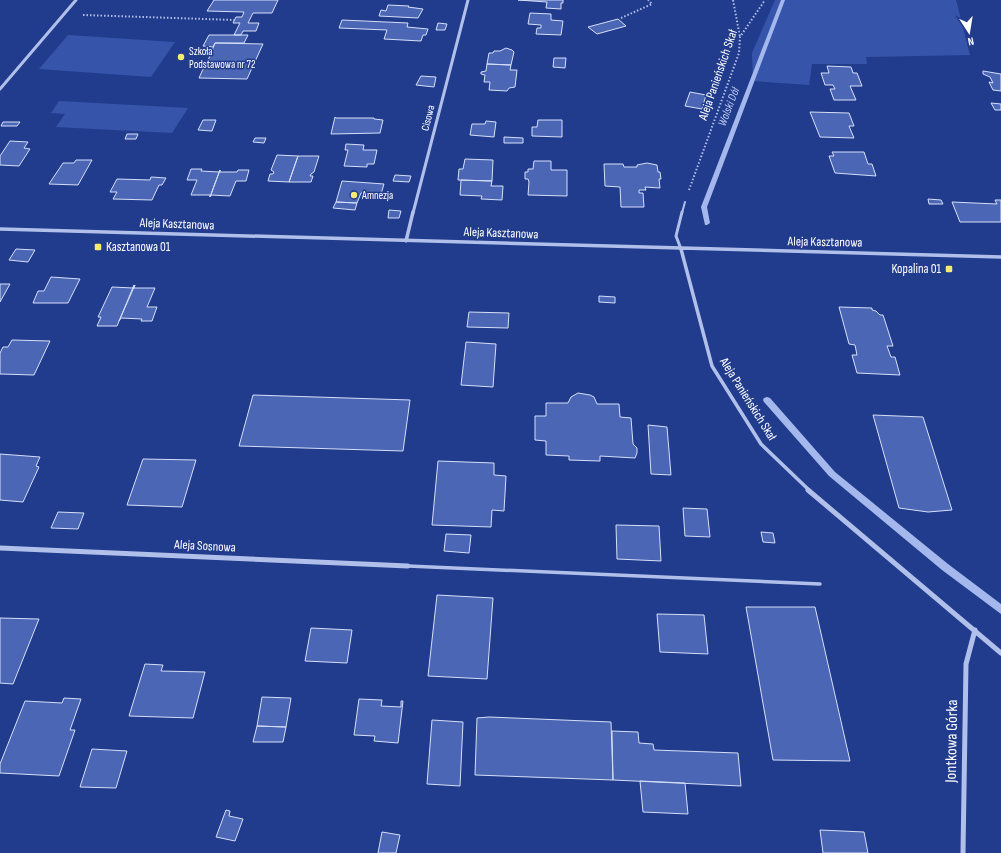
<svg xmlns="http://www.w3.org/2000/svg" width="1001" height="853" font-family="'Sofia Sans Condensed',sans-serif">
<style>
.green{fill:#3655aa}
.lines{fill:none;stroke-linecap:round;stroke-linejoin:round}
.stream{fill:#a4b8ed;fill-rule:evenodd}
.building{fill:#4b66b4;stroke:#d6dff8}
.path{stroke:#b1c0eb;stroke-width:2;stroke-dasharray:1.5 2;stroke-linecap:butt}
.lane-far2{stroke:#b1c0eb;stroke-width:2}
.lane-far1{stroke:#b1c0eb;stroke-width:3}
.lane{stroke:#b1c0eb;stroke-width:3.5}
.street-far2{stroke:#b1c0eb;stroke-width:3}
.street-far1{stroke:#b1c0eb;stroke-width:3.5}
.street{stroke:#b1c0eb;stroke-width:5}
.poi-dot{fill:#f7ea73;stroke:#223c8d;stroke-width:1.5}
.labels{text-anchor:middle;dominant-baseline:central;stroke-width:3;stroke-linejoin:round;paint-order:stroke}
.far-poi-label{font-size:11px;fill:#fff;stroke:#223c8d;text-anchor:start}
.far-street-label{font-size:11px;fill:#fff;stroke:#223c8d}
.far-water-label{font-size:12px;font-style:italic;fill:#bdcbf3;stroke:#223c8d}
.street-label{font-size:13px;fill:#fff;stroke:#223c8d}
.poi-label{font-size:13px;fill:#fff;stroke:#223c8d;text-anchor:start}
.near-street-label{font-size:16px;fill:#fff;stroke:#223c8d}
</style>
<rect width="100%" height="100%" fill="#223c8d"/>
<path class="green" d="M775,0H956L970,55L866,57L867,64H812L809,85L753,81L752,53Z
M68,35L174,42H175L151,77L39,69Z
M59,101L188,108L172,133L56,127L65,114L51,113Z"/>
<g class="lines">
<path class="stream" d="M781,0H785L707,207L710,223L707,225H705L701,207Z
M767,397L770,398L835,472L948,564L1001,604V614L942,570L829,476L764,402L763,400L764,398Z"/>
</g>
<path class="building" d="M214,0H278L272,13H253L248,23H259L256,31H243L241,35H234L240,23H233L236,17H242L244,12L207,11Z
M518,0H563V3H561V9L546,8L547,2Z
M388,5L409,6L408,7L423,9L418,18L379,16L381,10L386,11Z
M530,13L551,14V20L563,21L561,35L536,34L537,28H541V25L528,24Z
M618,19L626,26L597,34L588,27Z
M342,20L408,23L407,27L428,29L426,35H423L421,41L384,39L387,30L339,28Z
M438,23L447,24L445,30H436Z
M209,35H248L244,43H215L213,47L203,46Z
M215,43L263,44L247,79L199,78L203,69L205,68Z
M506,48L512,50L514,52L511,65L487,64L489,53H493L494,51H500Z
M554,58H566L565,68L553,67Z
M487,64L511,65L510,70H517L515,87L509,88L507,91L489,90L490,82H484L485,75L481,74V72L486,71Z
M827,66L851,67L853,73H857L862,86H850L856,100H834L830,89H835L833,85H825L821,73H829Z
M983,71L1001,74V91L993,90L989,82L993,83L990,77L983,74Z
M421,76L436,77L434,87L416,85Z
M690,92L706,95L702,109L685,106Z
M991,103L1001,104V110H995Z
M810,112L849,113L854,126H849L854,138L820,137Z
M335,117L336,118H374V119L383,120L380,133L331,134Z
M203,120H216L212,131L198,130Z
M538,120H562V137L532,136V127H537Z
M486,121L496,122L494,137L470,135L472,124H485Z
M3,122H20L17,126H1Z
M127,134H138L136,139H125Z
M504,137L523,138V143H504Z
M255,138H266L264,143L253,142Z
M10,141L28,142L24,148L30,149L19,166L0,165V156Z
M346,144L364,145L363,150H377L374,164H367V167L344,166L348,150H345Z
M832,152H864L868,164H872L876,176L835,173L829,156H834Z
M277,155L298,156L289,182L268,181L270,174H273L274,172L271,170Z
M298,156H319L314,172L311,174L310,176H313L311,182H289Z
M465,159L493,160L492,181L458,180L459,169H463Z
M76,160H92L78,185L49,184L63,163H74Z
M534,161H551V170H567V196L528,195L529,182L528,179H525V172H528V169H533Z
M647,163L657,165L658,172H660L661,179H659L660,188L645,187L646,190H639V193H643L644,207H621L620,187L605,186L604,164H623L624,167H637V165Z
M191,169H202L201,171L219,172L220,170L210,197V195H191L197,180H187Z
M220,170V172H237L238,170H249L246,181H236L230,196L211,195L210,197Z
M395,175L411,176L409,182L393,181Z
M151,177L166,178L162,185H159L152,200L113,199L117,192H110L117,179L150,180Z
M461,180L492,181L491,186H503L502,200L481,199L482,196L460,195Z
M342,181L384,184L381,194L361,193L357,203L336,202Z
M928,199L941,200L943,204H929Z
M995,200H1001V222H960L952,202L997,204Z
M336,202L357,203L355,210L333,208Z
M389,210L401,211L399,218H388Z
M16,249L35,250L28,262L9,260Z
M51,277L80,279L68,303H33L38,291H44Z
M0,284H10L0,302Z
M134,285L117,326H97L101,317H98L112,287L133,288Z
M135,285L134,288H155L147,307H157L152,321H141L142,319L121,318L119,321Z
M599,296L615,297V303L599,302Z
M839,307L872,308V310L876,311L880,315H883L893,346H887L891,357H895L900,375L857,373L852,355H857L855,345L849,344Z
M469,312L509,313L508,328L467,327Z
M12,340L50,341L34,375L0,374V353L3,347H8Z
M466,342L496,344L493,387L461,385Z
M578,393L590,395L594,397L597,404H619L620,417L631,418L633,444L637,448V453L635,458L600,456V461L569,460V456L546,455V441L535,440V416H546V403H568L571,397Z
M253,395L410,400L403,451L239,446Z
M873,415L923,417L952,510L928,512L899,508Z
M648,425L667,427L671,475L651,474Z
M0,454L40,457L36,466L39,467L23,502L0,500Z
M143,459L196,460L182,507L127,505Z
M438,461L494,463V475L506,476L504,511L492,510L491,527L432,525Z
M683,508L707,509L710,537L685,536Z
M58,512L84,513L78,529L51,528Z
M616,525L659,526L661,561L617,559Z
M761,532L773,533L775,543L763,542Z
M446,534L471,535L469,553L444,551Z
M437,595L493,598L487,679L428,676Z
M746,607H815L850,761L773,760Z
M657,614L704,615L708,654L660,652Z
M0,618L39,619L13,684L0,683Z
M311,628L352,630L347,663L305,661Z
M145,664L163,665L161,671L205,672L193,718L129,716Z
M262,697L291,698L286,727L257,726Z
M64,698L81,699L70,730H75L59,776L0,773V764L25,701L62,703Z
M359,699L382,700L381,706L401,707V701H403L398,743L374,741L375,736L354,735Z
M489,717L611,722L613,780L475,775L477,718Z
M432,720L463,722L460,786L427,784Z
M257,726L286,727L283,742H253Z
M612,731L638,732L639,743L653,744L654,750L738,753L741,786L613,780Z
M92,749L127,751L116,788L80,787Z
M640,781L685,783L688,814L643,812Z
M226,810L230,811L229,816L243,819L235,841L216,837Z
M820,830L864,832L868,853H823Z
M382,832L400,835L396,853H378Z"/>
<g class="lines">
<path class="path" d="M733,0L740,37
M83,15L235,20
M621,18L652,4L648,0
M689,190L739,53L740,37L765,0"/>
<path class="lane-far2" d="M682,213L685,202"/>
<path class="lane-far1" d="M681,249L676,236L682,212"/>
<path class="lane" d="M408,566L820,584"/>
<path class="street-far2" d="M0,89L76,0
M413,213L468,0"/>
<path class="street-far1" d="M0,229L1001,257
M406,241L413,212
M681,249L712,366L761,444L810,491"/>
<path class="street" d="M808,490L1001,653
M0,548L408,566
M963,853L966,664L975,630"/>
</g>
<g class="poi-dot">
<circle cx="181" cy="57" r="4"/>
<circle cx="354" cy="195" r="4"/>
<rect x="94" y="243" width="8" height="8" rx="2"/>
<rect x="945" y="265" width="8" height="8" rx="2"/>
</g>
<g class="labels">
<g class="far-poi-label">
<text x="189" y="51">Szkoła<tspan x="189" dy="13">Podstawowa nr 72</tspan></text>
<text x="362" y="195">Amnezja</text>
</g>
<g class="far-street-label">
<text transform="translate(428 118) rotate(-76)">Cisowa</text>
</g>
<g class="far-water-label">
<text transform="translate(729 107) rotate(-69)">Wolski Dół</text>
</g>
<g class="street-label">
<text transform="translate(718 75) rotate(-71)">Aleja Panieńskich Skał</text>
<text transform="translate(177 224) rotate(2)">Aleja Kasztanowa</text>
<text transform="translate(501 233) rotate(2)">Aleja Kasztanowa</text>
<text transform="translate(825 242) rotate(1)">Aleja Kasztanowa</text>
<text transform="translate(748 399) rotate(58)">Aleja Panieńskich Skał</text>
<text transform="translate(205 546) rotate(3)">Aleja Sosnowa</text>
</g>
<g class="poi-label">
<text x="106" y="247">Kasztanowa 01</text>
<text x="941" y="269" text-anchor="end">Kopalina 01</text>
</g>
<g class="near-street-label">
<text transform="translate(952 741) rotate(-89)">Jontkowa Górka</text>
</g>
</g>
<g transform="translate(969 32) rotate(168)" stroke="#223c8d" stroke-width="3" paint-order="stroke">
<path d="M0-3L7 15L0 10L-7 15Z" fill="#ffffff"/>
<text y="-6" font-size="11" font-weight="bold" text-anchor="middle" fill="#ffffff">N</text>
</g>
</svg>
